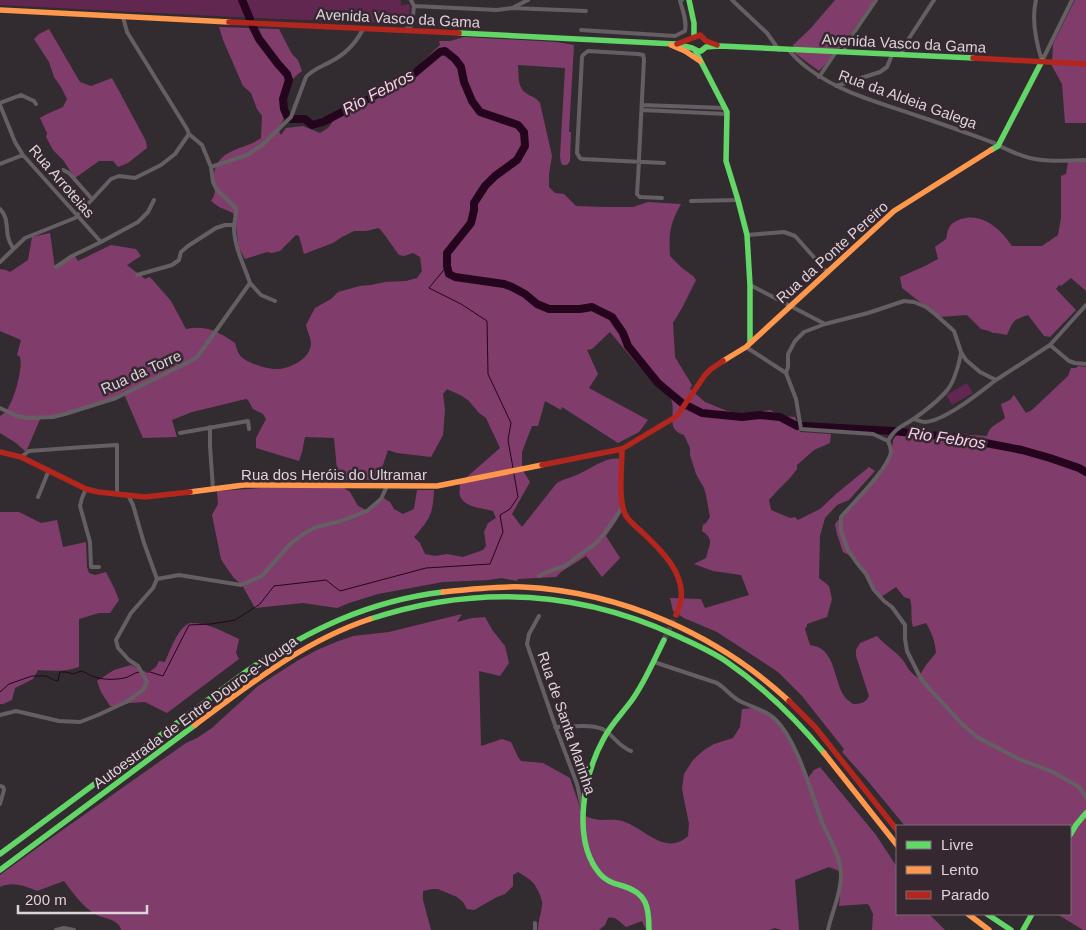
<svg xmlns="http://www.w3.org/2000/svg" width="1086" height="930" font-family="Helvetica,sans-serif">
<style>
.green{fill:#622751}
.forest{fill:#803d6c}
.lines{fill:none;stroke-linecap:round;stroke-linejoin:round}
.stream{stroke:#25051d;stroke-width:1}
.river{stroke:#25051d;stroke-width:8}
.secondary-tunnel{stroke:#4c4549;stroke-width:5.5;stroke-dasharray:5.5 3;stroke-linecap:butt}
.street{stroke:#655f63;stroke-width:4}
.fast{stroke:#63d668;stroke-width:5.5}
.slow{stroke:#ff974d;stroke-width:5.5}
.jam{stroke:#b3261e;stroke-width:5.5}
.labels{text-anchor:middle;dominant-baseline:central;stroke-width:5;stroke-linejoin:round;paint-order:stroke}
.street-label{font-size:15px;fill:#ddd4d9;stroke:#362831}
.water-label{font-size:16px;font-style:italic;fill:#fbcfeb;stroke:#362831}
</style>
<rect width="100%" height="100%" fill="#322c30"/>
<path class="green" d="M0,0H401V5L409,4L410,6L409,22L406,24L257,18L0,5Z
M967,383L973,393L952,405L946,395Z"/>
<path class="forest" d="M835,0H874L841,47L819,71L796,54L793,45L811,28Z
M1075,0H1086V123H1065L1062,84L1052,66L1053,44Z
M219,27L279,29L292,54L298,60L302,71C286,82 281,97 286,115L278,129L281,135L286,128L303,126L320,133L328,128L341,111L349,104L373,91L389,85L405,75L420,64L440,45L439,41H450L464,37L557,42L574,45L569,132H571L570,161L567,165H563L561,163L560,156L565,68L518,65C519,75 517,87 526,93C531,97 536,97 540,103L552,156L549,174V187L555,193L564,194L576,206L604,207H633L648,202L681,204C669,225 669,234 670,256L682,268L693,276L696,280L682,308L673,323L675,357L692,385L690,389L705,402L727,411L742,414L770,410L781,416L795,417L800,432L831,434L830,443L814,450L797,465V469L790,478L778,490L769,500L771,510L790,518L795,517L798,520L820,509L836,494L869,467L875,471L849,500L837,505L825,518L820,536L819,578L829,586L832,599L827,617L807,624V626L805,629L810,645C836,648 833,679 844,696C846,699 850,702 853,704C860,704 866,703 869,696L856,656V650L860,643L877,636C884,644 894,650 902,659C908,667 908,671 918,678L926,665L936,653C935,641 932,633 926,623L913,627C910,618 913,609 910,599L904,597L896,587L881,597L854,558L843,552L837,534L835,524C850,506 894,463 893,440L902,428L955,434L987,436C990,425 997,425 1005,418L1001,404L1010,400L1014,395L1026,413L1032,410L1068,376L1071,368H1076L1078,366L1086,367V930H1083L1057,914H1070V826H905L867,780L842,752L844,749L802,696L778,672L717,632L684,618L673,611L670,598L701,599L705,608L749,595L741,575L713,571L694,564L706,558C709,544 715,540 702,531L703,525L706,523L710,517L706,495L704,488L696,474L690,455V448L684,435C664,428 677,413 671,399C665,387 653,383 646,374C633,360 622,346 610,332L592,349L587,350L598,374L589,388L648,420L639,432L618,443L562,407L561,410L545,401L538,426H532L522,452V469L530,482L512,514L522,527L556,484C562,479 568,479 574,476C587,472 609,453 622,460V510L617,520L606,536L620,558L602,577L586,556L561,572L556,577L518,579L517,581L501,578L489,580L443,582L378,594L349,603L337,608L303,603L255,608L242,585L234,578L226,567L221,559L212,515L218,504L217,491L263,488H344L350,492L358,506L366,510L382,497L390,502L394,509L403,514L414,509L417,490H434C433,514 430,519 414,537L420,543L425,554L435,556L447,554L463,557L483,550L486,546L484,532L488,523L496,518L493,511C483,508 465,508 460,496C459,492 460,487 460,483L500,448L486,418L479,413L469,401L462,396L447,389L443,394L445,410L443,435L431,457L397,453L388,450L381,471L389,480H338L334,438L305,437L302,452L299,461L256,448V438L266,419L263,414L253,409L248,400L246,399L192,412L172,420L177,437L143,438L124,394L55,416L41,417L26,452L16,443L0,433V416C3,414 7,411 8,408C15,397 23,368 20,357L17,355L21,340L0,331V269L6,270L10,272L28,260L32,237L50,233L55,268L75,256L78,261L111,245L136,249L141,256L127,265L145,279L150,277L171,301L186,329C206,325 219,332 235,343C236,346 237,351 239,354C244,363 269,370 279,369C291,368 310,359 311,344C311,338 307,331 306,325L315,308L331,299L338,292L360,286L371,285L385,282L406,281L417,278L422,271L420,257L413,253L404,256L399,255C392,246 387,237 379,228L366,231H354L342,237L333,243L304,254L299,236L296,235L280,251L272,253L267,252L245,259L240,250H239C237,237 237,225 233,213L219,207L211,201C213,198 215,194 215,190C215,182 212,175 216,167C223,148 247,149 261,138L262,116L257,109L251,93L243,86L223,40Z
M49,29L80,82L91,86L112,78L146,141L147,148L128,163L118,167L113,161H99L75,178L63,160L53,150L46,137L47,133L40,118L47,114L63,107L67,99L61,87L54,77L49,62L34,39L39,34Z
M1082,161L1086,162V291L1071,278L1061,286L1059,285L1056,289L1076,310L1050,337L1044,336L1028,315C1013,320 1013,321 1007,335L996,333H993L989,331L981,329L967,315L939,317L902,288L900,277L925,266L938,259L935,247L946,239C947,236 947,231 949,228C951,223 956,221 961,219C982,212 1001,229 1012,246H1042L1058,235L1061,218V176L1066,174L1068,162Z
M0,512H19L41,523L57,520L63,547L86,542L87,567L89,573L95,575L106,572L115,590L119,600L110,613H99L79,619V667C66,672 52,671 38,670L33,679L15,688L12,700L3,704H0Z
M462,614L457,622L472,618L485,617L493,631L505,646L509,663L500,676L479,671L481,746L502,739L511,742L518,757L521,761L543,763L570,778L583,816C589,817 595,820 602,820C609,820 618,819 625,822C646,830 666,856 688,836L689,824L682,789L684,774L693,760L704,750L714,744L733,738L740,727L742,709L755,708L766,712L782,725L808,778L814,770L820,767L876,835L897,867V914H929L945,930H872L873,914L869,905L867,904L839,906L841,883L839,871L829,867L795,880L799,930H781L775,928L769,930H646L642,921L626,927C619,922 616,916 608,918L605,925L599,930H538C538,921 541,915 542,906C543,902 541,899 540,895C535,882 530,879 518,872L513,875V886L505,894L497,897L474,910L467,909L463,902L457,897L438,889H432L423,891V900L431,930H121C119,919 104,919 95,914C82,906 73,893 64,881L37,891C26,886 11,881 0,887V875L44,843L186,743L197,738L212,728L258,686L297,661L317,650L336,642L353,636L389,632Z
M190,623C210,623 221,631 239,639L236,653L239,659L167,713L145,702L129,703L117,707L110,706L101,692L97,681L114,670L131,665L148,673L156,667L159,661L165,662C170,651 178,627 190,623Z"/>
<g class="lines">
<path class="stream" d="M447,266L429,288L461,304L487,321L488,374L511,423L508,440L513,468
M150,672L163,676L189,625L211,624L235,620L260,604L274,586L326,580L340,591L426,568L490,564L503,532L500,515L510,509L518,497L514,474
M0,692L9,684L32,676H46L54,680L58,681L59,675L60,672H66L73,674L81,671C85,672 88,674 92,676C102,680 114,680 124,678C130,677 133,673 139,672"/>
<path class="river" d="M242,0L250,19
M253,27L259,39L278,64L287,74L289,80L283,99L284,109L287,116L291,119H305L312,125L323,122L410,77L440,52L445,51L455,59L461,67L464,82L472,101L480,112L518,125L524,132L525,146L517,160L495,176L485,186L474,203V210L471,223L447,253V266L449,274L455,277L504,284L512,287L525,294L537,304L549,309H580L592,307L612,317L623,333L628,346L658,383L682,403L702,413L742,417L760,415L780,417L797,426
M804,426L893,431L960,438L1022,450L1050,458L1079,468L1086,472"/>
<path class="secondary-tunnel" d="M664,640L676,615"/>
<path class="street" d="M732,0L767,33L779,50
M1036,0C1031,20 1036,42 1042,61
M414,6L497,10L512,8L586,11
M514,7L528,0
M406,29L412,25L414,6L411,0
M581,30L675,36L685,31C687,21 683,11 680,1L682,0
M789,50C795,58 801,63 809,69C842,94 882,103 921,117C946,125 969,134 994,143C1007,150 1027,159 1042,160C1056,162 1072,160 1086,160
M844,52L846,44L876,0
M901,55L904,46L934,0
M1042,61L1072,0
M819,77L836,52
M836,86L880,72L887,67L892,55
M0,103L21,95L34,101L36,104
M0,105L15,142L23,155L101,242
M642,105L725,108
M642,110L727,114
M0,164L23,155
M211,167L247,155L262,145L291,117L306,77C313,69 321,67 330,62C344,55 356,43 363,29
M63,170L69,173L92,199
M662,198L640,197L637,194L639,162V158L644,59L643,55L638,54L588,51L583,55L582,57L577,153L580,158L582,159L664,163
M691,201L738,200
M0,209C8,217 6,226 8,237C9,241 11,245 13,248
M747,235L784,232L795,236L828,273
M0,262L25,238L75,218L111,179L119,176L135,178L161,165L175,154L189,134
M56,267L72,256L101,242L138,222L148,212L154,200
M137,275L172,265L179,260L181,252L188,246L216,228L225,225H233
M250,283L261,295L275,301
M750,285L825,324
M1050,345L1069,361L1075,363L1086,364
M746,347L786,373L796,399L801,429L873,434L888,441C890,445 891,448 891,452C888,469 853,503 841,517V531L848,550L857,563L866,574L874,590L884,601L892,607L905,625V639L907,651L920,677L926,685L963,725L977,737L1019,759L1053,772L1079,787L1086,797
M786,373L788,367V354L795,341L804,332L825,324L868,313L904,301L914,302L926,307L935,314L954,331L961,352L966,360L980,372L996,380L1050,345L1086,305
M0,408L17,416L28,418L53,417L65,414L116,398L191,361L198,356L250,283C244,265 234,247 234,227C234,220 237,215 236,208L217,190L213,182L211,167L202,145L189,134L187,129L127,32L123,17
M914,419C918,420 921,422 925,422C945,421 980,392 996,380
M210,427V446L213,489
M180,433L248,421L249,429
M888,441C894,428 905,425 915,418C926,410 940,400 948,389C954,382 960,361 961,352
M21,457L29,451L84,447L117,445V494
M86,489L82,498L80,506L90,542L91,567H99
M38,497L49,470
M539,576L547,572L565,566L596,543L604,534L622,508
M157,579L179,575L241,585L262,576L290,544L305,533L316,527L341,521L367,511L381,499L387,486
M539,616L529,634L527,644L556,728L577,784L582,806
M654,662L717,683C725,688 730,695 738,700C750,707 764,709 775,719C797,740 811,792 822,822C829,838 841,857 841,875C841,895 832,911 828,930
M0,715L16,711L59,721L80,722L98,715L126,702L143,690L147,682L138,666L129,660L118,648L116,640L131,613L153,588L157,579L144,543L133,505L128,495
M555,727C569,727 596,723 606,731C615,738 620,747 631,751
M0,786L3,787L4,790L0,804
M56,930L64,928L74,930
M535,930V923"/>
<path class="fast" d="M689,0L694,23V37
M459,33L675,44L692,48L698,51H701L706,47L720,46L973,58
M695,50L727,112L726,161L738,200L747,235L750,285V342
M991,150L998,146L1042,61
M370,619C474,585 578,590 677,636C694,644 711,651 727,662C763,687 796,719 824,753
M1070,835L1076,825L1086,813
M0,854L247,671C309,630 368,601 443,592
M0,870L195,725
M987,914L1011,930
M649,930C649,907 647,893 623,886C614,884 606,881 600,874C571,840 584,775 603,740C610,725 622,714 632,700C645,682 654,660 664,640
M1023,930L1032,914"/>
<path class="slow" d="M0,10L229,22
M671,45L685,51L700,61
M723,361L746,347L894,211L991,150
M190,492L244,485L437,486L542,465
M443,592C470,589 496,586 523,587C621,592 717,634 789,701
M195,725C250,684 304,641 370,619
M824,753L897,845
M968,914L989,930"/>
<path class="jam" d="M229,22L459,33
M677,44L700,35L706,41L717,45
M973,58L1086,64
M622,449C622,467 618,498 625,514C629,522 637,527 643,533C661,550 685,573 681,600C680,605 678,610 676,615
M0,452L21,457L86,489L98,492L145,497L190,492
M542,465L622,449L677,416L705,375L711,369L723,361
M789,701L815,727L897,830"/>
</g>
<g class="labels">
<g class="street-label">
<text transform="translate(398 18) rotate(3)">Avenida Vasco da Gama</text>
<text transform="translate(904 43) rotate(3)">Avenida Vasco da Gama</text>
<text transform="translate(908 99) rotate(20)">Rua da Aldeia Galega</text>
<text transform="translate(62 181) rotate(49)">Rua Arroteias</text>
<text transform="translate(832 252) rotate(-42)">Rua da Ponte Pereiro</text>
<text transform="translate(141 372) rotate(-24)">Rua da Torre</text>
<text x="334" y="474">Rua dos Heróis do Ultramar</text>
<text transform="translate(195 712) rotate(-36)">Autoestrada de Entre Douro-e-Vouga</text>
<text transform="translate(567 723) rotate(71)">Rua de Santa Marinha</text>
</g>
<g class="water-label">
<text transform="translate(378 92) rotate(-28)">Rio Febros</text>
<text transform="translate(947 438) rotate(8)">Rio Febros</text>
</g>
</g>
<rect x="896" y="825" width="175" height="90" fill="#362831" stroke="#796d74"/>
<rect x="906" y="841" width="25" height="8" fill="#63d668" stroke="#796d74"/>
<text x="941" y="850" font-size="15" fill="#ddd4d9">Livre</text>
<rect x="906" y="866" width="25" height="8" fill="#ff974d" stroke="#796d74"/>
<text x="941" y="875" font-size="15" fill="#ddd4d9">Lento</text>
<rect x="906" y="891" width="25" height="8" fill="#b3261e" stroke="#796d74"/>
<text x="941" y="900" font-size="15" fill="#ddd4d9">Parado</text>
<path d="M18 905v8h129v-8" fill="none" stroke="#ddd4d9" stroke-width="2.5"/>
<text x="25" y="905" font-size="15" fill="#ddd4d9" stroke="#362831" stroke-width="4" paint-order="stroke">200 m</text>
</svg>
